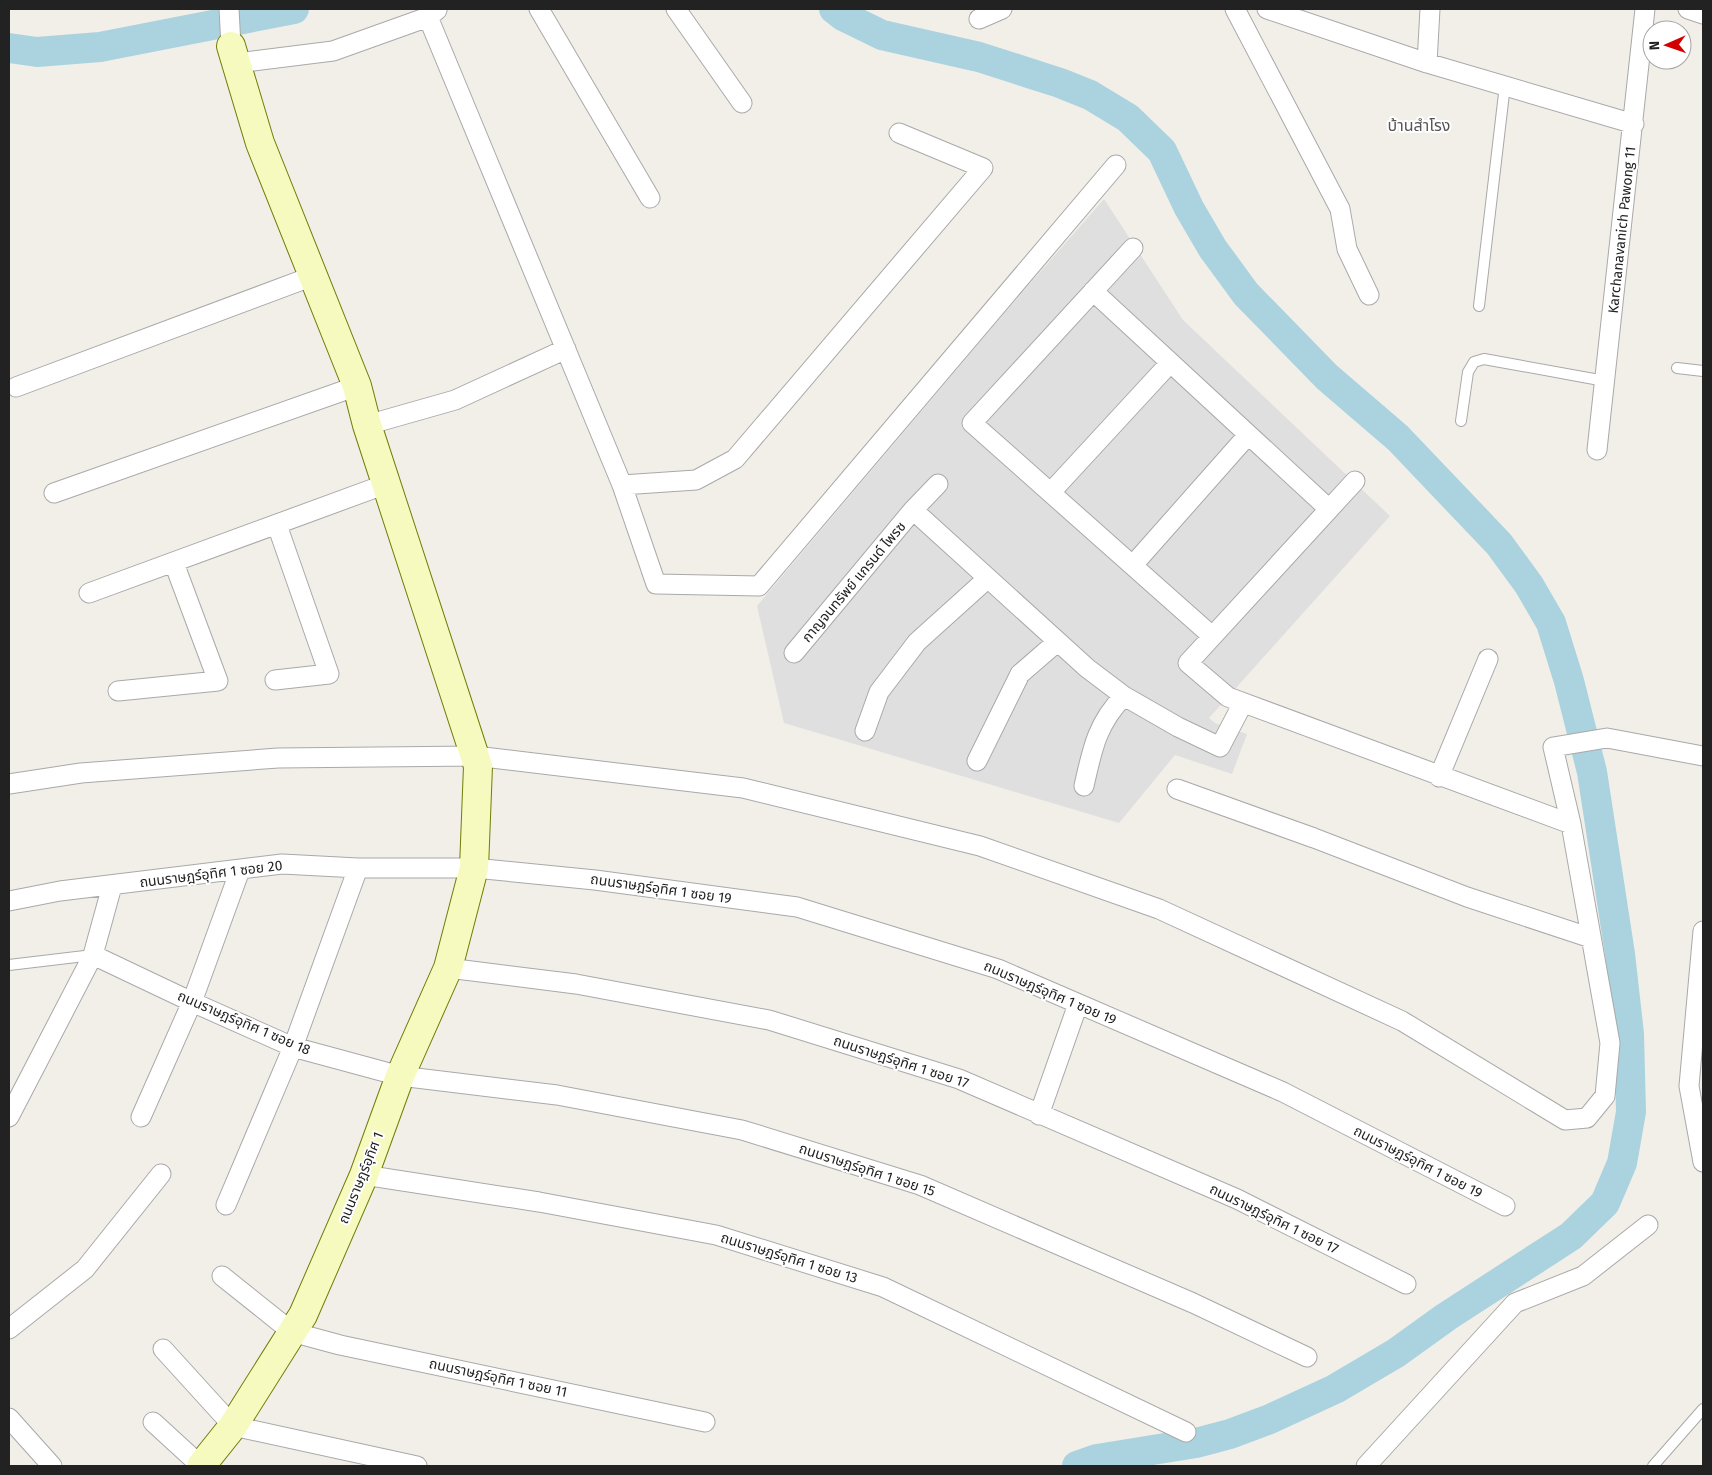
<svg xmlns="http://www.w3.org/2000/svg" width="1712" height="1475" font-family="'Fira Sans','Noto Sans Thai',sans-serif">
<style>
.residential{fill:#e0dfdf}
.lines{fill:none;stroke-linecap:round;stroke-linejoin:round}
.river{stroke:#aad3df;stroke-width:30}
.lane-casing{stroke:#a9a9a9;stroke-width:12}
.street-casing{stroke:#a9a9a9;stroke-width:21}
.secondary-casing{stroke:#707d05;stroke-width:30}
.lane{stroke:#fff;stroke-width:10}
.street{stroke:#fff;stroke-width:19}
.secondary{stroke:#f7fabf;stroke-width:28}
.labels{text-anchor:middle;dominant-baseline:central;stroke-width:4;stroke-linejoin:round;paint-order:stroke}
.street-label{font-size:14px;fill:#222;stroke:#fff}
.quarter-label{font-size:16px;fill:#555;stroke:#fff}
</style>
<rect width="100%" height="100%" fill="#f2efe9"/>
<path class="residential" d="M1104,199L1183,320L1390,516L1209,718L1215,723L1247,734L1232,774L1175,755L1119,823L784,723L757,606L1006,311Z"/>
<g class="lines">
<path class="river" d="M834,9L843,16L882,35L979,57L1060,83L1090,95L1128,118L1162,151L1189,208L1213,249L1246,294L1327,377L1398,438L1499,544L1529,585L1551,623L1569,681L1592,772L1620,954L1629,1034L1631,1112L1622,1163L1605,1203L1571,1236L1446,1317L1396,1353L1335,1389L1270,1419L1230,1434L1196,1443L1097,1459L1077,1466
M9,48L37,52L100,47L294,9"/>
<g class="lane-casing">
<path id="lane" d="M1479,306L1505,85
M1677,368L1703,371
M1461,421L1468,372L1474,362L1484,359L1605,381
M9,965L93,955
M1653,1466L1703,1409"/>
</g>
<g class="street-casing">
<path id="street" d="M229,9L231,46
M539,9L650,198
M676,9L742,103
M1235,9L1340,209L1347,249L1369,295
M1267,9L1427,63L1634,124
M1688,9L1703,14
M428,17L622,485L656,584L759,586L1116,165
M979,19L1002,9
M237,63L333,51L428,17L437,10
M1427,63L1430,9
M1133,248L972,423L1212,636
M1093,291L1329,509
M16,387L313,276
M367,425L455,400L566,349
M1597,450L1645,9
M1355,481L1188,663L1228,697L1571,824
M622,485L696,480L735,459L983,168L899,133
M1051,492L1170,363
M54,493L357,386
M913,510L1087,668L1124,696L1178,727L1220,747L1243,703
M1133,565L1248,435
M89,593L386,484
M794,653L913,510L938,484
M275,680L329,674L277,525
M118,691L218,681L174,563
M865,731L879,692L917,642L988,578
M977,761L1020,674L1057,642
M1439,777L1488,659
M9,784L81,773L278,758L475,756L743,788L980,846L1159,909L1402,1021L1565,1120L1587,1118L1605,1096L1610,1043L1571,824L1553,747L1607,738L1703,756
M1084,786C1092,750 1097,723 1124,696
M1177,789L1314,838L1467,897L1591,938
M9,901L60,891L282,864L358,868H474L595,880L797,907L998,969L1283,1092L1505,1206
M1703,931L1689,1086L1703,1162
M93,955L192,1002L293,1047L400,1076L557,1095L742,1130L920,1185L1193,1303L1307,1357
M448,968L576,984L769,1020L959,1079L1237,1199L1406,1284
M1039,1115L1078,1004
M9,1117L93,955L112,886
M141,1117L192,1002L240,870
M364,1175L539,1202L716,1235L883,1287L1186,1432
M226,1205L293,1047L358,868
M222,1276L292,1332L340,1345L705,1422
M9,1329L85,1269L161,1174
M163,1349L233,1426L417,1466
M9,1418L52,1466
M153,1422L201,1466
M1366,1466L1515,1303L1583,1276L1648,1225"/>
</g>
<g class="secondary-casing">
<path id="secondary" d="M201,1466L233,1426L303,1315L364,1175L400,1076L448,968L474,868L478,766L367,425L357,386L260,143L231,46"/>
</g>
<use href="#lane" class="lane"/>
<use href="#street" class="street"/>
<use href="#secondary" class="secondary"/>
</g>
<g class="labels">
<g class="street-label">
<text transform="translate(1622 230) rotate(-84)">Karchanavanich Pawong 11</text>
<text transform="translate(854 582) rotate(-50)">กาญจนทรัพย์ แกรนด์ ไพรซ</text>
<text transform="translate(211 874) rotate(-7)">ถนนราษฎร์อุทิศ 1 ซอย 20</text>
<text transform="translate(661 889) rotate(8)">ถนนราษฎร์อุทิศ 1 ซอย 19</text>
<text transform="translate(1050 993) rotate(23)">ถนนราษฎร์อุทิศ 1 ซอย 19</text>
<text transform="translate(244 1023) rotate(23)">ถนนราษฎร์อุทิศ 1 ซอย 18</text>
<text transform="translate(901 1062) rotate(18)">ถนนราษฎร์อุทิศ 1 ซอย 17</text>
<text transform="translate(1418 1162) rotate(27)">ถนนราษฎร์อุทิศ 1 ซอย 19</text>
<text transform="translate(867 1170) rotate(18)">ถนนราษฎร์อุทิศ 1 ซอย 15</text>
<text transform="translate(361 1178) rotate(-68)">ถนนราษฎร์อุทิศ 1</text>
<text transform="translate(1274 1219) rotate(26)">ถนนราษฎร์อุทิศ 1 ซอย 17</text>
<text transform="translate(789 1258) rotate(17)">ถนนราษฎร์อุทิศ 1 ซอย 13</text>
<text transform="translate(498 1378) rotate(12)">ถนนราษฎร์อุทิศ 1 ซอย 11</text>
</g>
<g class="quarter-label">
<text x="1419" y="125">บ้านสำโรง</text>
</g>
</g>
<rect width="1712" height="1475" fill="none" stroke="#222222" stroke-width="20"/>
<g transform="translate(1667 45) rotate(268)"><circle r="24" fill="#ffffff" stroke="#a7a7a7"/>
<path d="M0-4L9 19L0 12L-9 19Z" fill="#d40000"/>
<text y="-8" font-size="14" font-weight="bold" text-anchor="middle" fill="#222222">N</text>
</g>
</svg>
